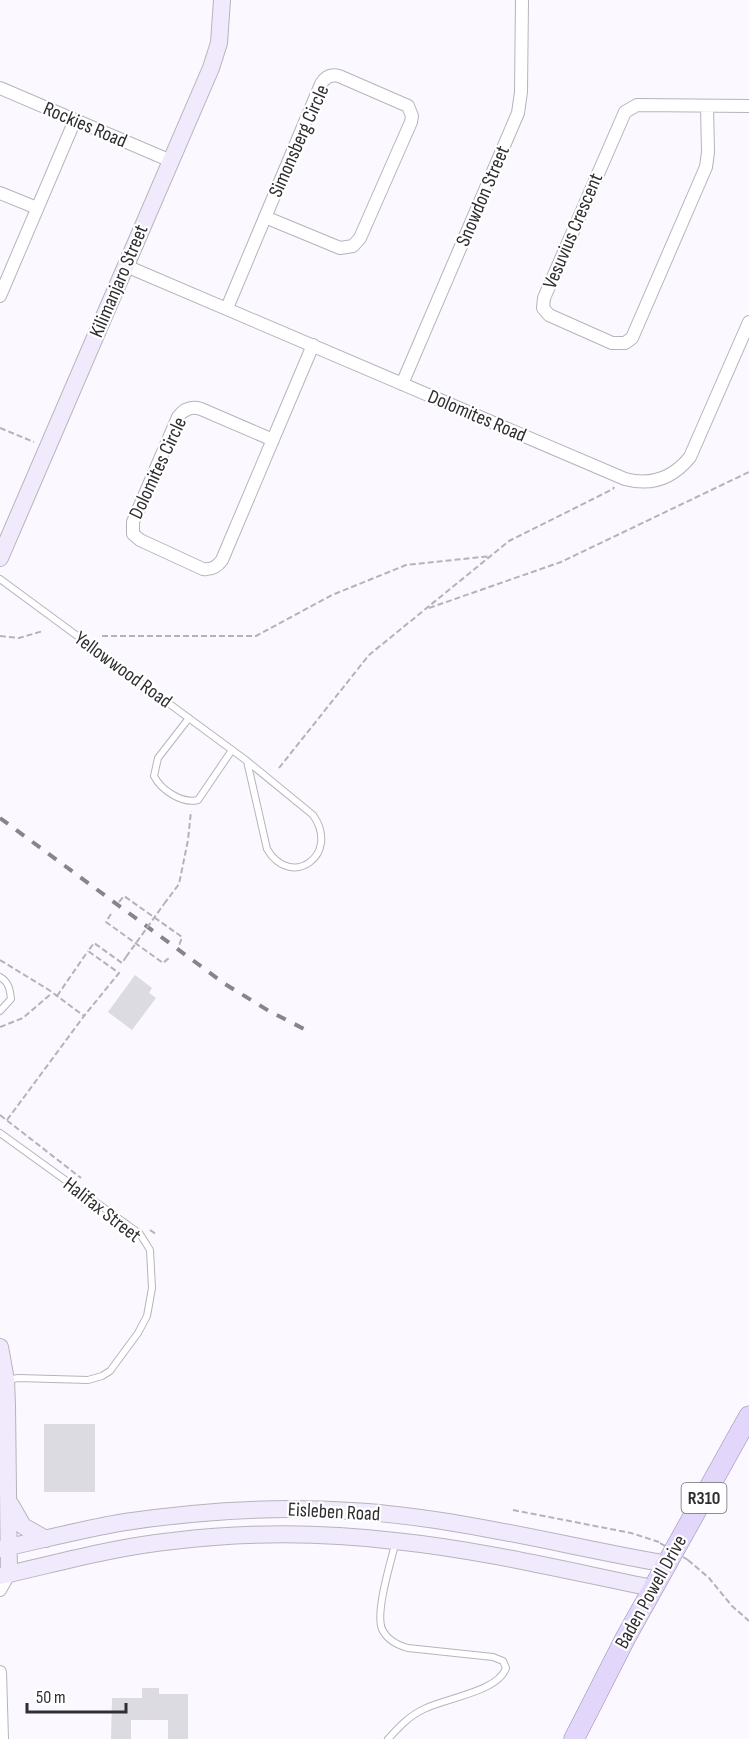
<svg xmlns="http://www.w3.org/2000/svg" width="749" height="1739" font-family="'Sofia Sans Condensed',sans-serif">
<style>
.building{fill:#dddbe2}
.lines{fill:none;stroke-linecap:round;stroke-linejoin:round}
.lane-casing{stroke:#b6b4bb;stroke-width:8}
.street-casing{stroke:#b6b4bb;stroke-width:14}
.secondary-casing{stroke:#b6b4bb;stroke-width:18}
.primary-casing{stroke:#9789b1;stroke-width:21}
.path{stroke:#b5b3b8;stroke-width:2;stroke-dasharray:6 3;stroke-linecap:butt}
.lane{stroke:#fff;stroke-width:6}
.street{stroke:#fff;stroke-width:12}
.secondary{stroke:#f1eafc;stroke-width:16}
.primary{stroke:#e2d6fa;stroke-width:20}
.rail{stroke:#878589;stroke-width:4;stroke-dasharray:10 10;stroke-linecap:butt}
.path-bridge{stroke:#b5b3b8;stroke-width:2;stroke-dasharray:6 3;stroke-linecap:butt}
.labels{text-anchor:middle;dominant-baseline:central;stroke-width:4.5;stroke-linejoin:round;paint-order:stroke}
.shield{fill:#fff;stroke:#6d6d6e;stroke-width:1.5}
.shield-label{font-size:18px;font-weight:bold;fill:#2f2e30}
.street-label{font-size:20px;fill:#2f2e30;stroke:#fff}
</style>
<rect width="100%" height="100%" fill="#fbf9ff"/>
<path class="building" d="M135,975L152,988L149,993L156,998L132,1030L108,1012Z
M44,1424H95V1492H44Z
M142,1688H159V1694H188V1739H168V1720H131V1739H111L112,1698H142Z"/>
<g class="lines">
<g class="lane-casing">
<path id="lane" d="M0,579L247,761L313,815C341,855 291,890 267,849L247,761
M189,718L158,758L154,776C161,790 182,804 198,800L232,750
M0,977C9,982 10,990 11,999L0,1011
M0,1133L140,1234L150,1250L152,1288L147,1316L138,1333L110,1371L102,1376L88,1380L18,1378L8,1380
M388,1739C399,1727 409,1716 424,1709C445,1698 498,1692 506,1668L503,1661L493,1657L408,1648C397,1645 387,1640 382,1629C375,1612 391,1561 396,1541"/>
</g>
<g class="street-casing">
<path id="street" d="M0,88L171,161
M707,106L708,152L706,167L632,338L625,343H612L549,315L543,308L544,298L625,112L637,105L749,106
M0,193L37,208
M126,266L625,479C651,486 673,478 690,457L749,322
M0,296L75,120
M227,308L321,84C325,77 331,74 339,76L408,106L412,116L411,122L360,238L353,246L340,248L265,217
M402,384L518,113L521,92L522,0
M273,440L201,409C191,406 184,409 178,417L133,522V534L140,540L203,569C212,570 217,567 222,560L313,345
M0,1590L9,1574
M0,1672L2,1739"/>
</g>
<g class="secondary-casing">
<path id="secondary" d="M0,558L211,68L219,43L222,0
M0,1347L6,1380L7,1405L9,1574
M11,1505L23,1526L46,1539
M0,1549C41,1540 83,1529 125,1522C199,1511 277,1506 352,1511C456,1517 564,1546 667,1564
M0,1576C58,1563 114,1547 173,1541C246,1532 321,1532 395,1541C482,1550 568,1571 653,1588"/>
</g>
<g class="primary-casing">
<path id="primary" d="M574,1739L626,1637L749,1416"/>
</g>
<path class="path" d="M0,428L34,442
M429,608L561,562L749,472
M0,636L19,638L43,631
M102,636H256L332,595L406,565L491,556
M279,768L369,655L509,541L613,489L614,487
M119,902L124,896L182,937L179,946
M164,904L179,884L188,840L191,811
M111,914L106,922L163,963L170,957
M0,960L49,990L84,1016
M57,996L88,951
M0,1027L23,1018L52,993
M0,1115L81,1178
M7,1120L84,1016L119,973L88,951L94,943L122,963L126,957
M150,1230L156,1234
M513,1510L631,1533L659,1542
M688,1560L709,1578L732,1606L749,1621"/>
<use href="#lane" class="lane"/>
<use href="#street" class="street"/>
<use href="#secondary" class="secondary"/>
<use href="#primary" class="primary"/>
<path class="rail" d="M0,818L225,984L269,1011L306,1030"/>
<path class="path-bridge" d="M126,957L164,904
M660,1543L688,1560"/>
</g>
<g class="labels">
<rect class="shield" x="681.5" y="1483" width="45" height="30" rx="4.5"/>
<g class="shield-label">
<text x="704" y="1498">R310</text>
</g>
<g class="street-label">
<text transform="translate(85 125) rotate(23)">Rockies Road</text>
<text transform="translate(299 141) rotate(-66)">Simonsberg Circle</text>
<text transform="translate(483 196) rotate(-67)">Snowdon Street</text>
<text transform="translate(573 231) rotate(-67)">Vesuvius Crescent</text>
<text transform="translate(119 281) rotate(-67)">Kilimanjaro Street</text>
<text transform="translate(477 416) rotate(23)">Dolomites Road</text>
<text transform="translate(158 468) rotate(-65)">Dolomites Circle</text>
<text transform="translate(123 670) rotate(36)">Yellowwood Road</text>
<text transform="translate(102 1210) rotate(38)">Halifax Street</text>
<text transform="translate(334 1512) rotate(3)">Eisleben Road</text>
<text transform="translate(651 1592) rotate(-61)">Baden Powell Drive</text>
</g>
</g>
<path d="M27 1703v9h99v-9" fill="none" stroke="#2f2e30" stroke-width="3"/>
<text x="36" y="1703" font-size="18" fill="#2f2e30" stroke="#ffffff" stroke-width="4.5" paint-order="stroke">50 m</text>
</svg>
